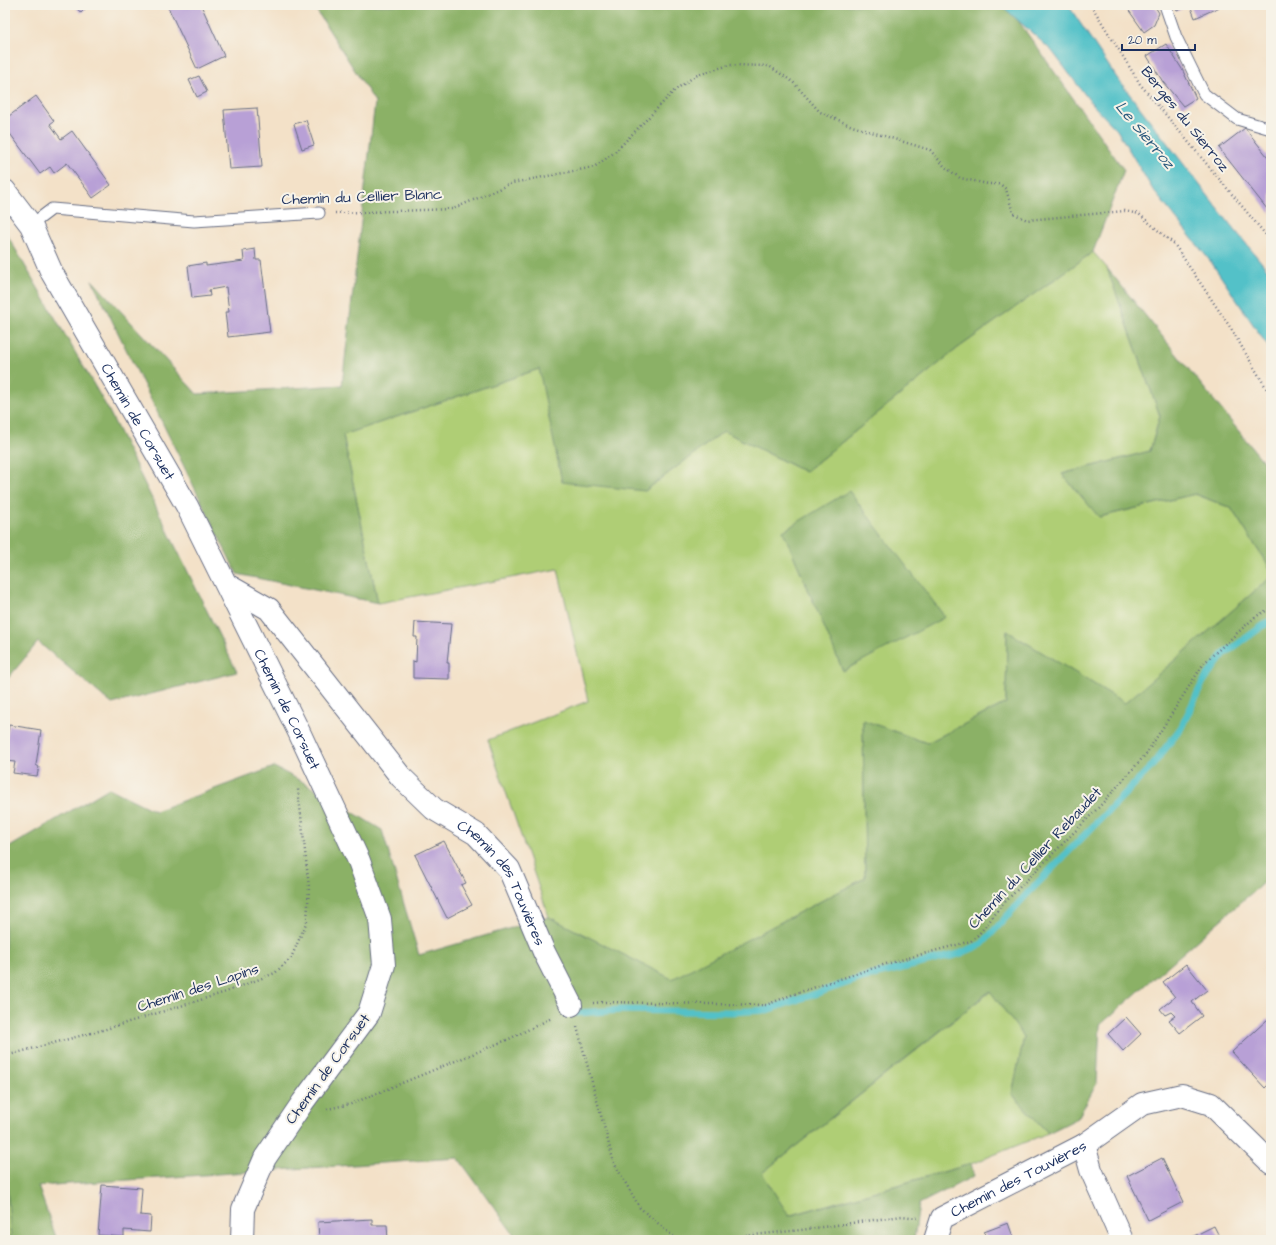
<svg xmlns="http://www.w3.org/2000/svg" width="1276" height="1245" font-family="'Architects Daughter',sans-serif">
  <rect width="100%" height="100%" fill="#f7f3e8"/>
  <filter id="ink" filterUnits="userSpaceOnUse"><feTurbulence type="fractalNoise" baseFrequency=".025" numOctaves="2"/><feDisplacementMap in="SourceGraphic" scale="8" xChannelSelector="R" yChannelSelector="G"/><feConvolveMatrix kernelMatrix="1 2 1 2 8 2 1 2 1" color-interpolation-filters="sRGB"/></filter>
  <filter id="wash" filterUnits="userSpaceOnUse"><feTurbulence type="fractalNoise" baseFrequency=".012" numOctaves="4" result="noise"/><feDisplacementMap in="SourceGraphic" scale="16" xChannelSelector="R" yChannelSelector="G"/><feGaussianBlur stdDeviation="0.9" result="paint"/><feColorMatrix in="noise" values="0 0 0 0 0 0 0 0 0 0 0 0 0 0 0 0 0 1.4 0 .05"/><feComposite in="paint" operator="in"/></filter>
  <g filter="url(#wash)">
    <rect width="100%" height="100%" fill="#f3e1c8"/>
    <path fill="#afce75" stroke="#657e6a" d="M1093 252 1107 268 1160 416 1150 451 1062 474 1100 517 1195 494 1231 508 1271 570V577L1125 704 1007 631 1006 703 927 743 863 721 865 878 672 980 549 917 488 740 588 701 558 569 378 603 343 435 539 369 645 491 724 431 805 472 958 348Z
      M991 991 1024 1037 1012 1094 1048 1133 971 1164 788 1216 762 1173Z
      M5 1159 11 1240H5Z"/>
    <path fill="#8bb166" stroke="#537062" d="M313 5H1007L1124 170 1093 252 958 348 805 472 724 431 645 491 562 482 539 369 343 435 378 603 237 574 92 280 197 394 342 385 375 102Z
      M5 231 108 409 237 672 112 704 38 642 5 682Z
      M1107 268 1271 471V570L1231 508 1195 494 1099 517 1062 474 1150 451 1160 416Z
      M849 491 945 617 843 671 783 531Z
      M1271 577V876L1100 1025 1097 1083 1078 1118 1048 1133 1012 1094 1024 1037 990 991 762 1173 789 1216 971 1164 974 1176 919 1204 914 1240H518L458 1158 38 1186 57 1240H11L5 1159V854L8 848 109 788 155 811 274 767 303 782 382 830 419 955 549 917 672 979 865 878 863 720 927 743 1006 703 1007 631 1125 703Z"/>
    <path fill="#53c1c8" stroke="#377893" d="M1001 5H1068L1117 78 1230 224 1271 274V351L1211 262 1153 190 1117 130 1092 104 1052 51Z"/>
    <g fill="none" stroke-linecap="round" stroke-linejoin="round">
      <path stroke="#53c1c8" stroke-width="7" d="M578 1013 621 1010 732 1012 767 1010 862 978 959 954 982 944 1026 895 1151 767 1181 728 1203 682 1224 654 1271 620"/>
    </g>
    <g id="blocks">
      <path fill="#b8a0d6" d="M74 5H89L81 13Z
        M167 5H201L224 56 197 69Z
        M1125 5H1154L1159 13 1154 25 1144 32Z
        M1174 5H1224L1195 18 1190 5 1177 11Z
        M1166 44 1182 69 1196 98 1183 106 1163 82 1147 56Z
        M199 76 207 92 197 97 189 80Z
        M36 96 54 121 50 124 61 139 72 131 111 185 93 198 67 163 54 173 50 167 40 174 5 127V119Z
        M257 108 262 167 229 169 224 110Z
        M306 120 314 145 302 149 294 124Z
        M1245 128 1271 161V214L1219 148Z
        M255 249 256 260H261L270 332 228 337 225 312H229L226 287 209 290 210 296 192 298 188 266 206 263V266L244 261 243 251Z
        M415 622 451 624 447 663H449V679L413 678V661L416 662 417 637H414Z
        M9 725 41 730 36 765 39 767 37 776 13 773 15 762 5 761V746Z
        M444 841 466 883 461 885 472 905 447 918 415 855Z
        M1186 964 1207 990 1192 1002 1202 1016 1180 1033 1169 1020 1175 1016 1171 1012 1165 1015 1160 1009 1175 997 1163 982Z
        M1126 1017 1141 1034 1123 1051 1108 1034Z
        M1268 1019 1271 1022V1082L1265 1088 1232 1052Z
        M1162 1158 1183 1202 1148 1220 1127 1176Z
        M102 1185 142 1188 140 1215 151 1216 150 1232 124 1230V1237L98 1235Z
        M372 1219V1225H387L388 1240H319L318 1222Z
        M1008 1223 1013 1237 1008 1240H987L984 1232Z
        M1214 1226 1221 1240H1186Z"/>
    </g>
  </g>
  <g filter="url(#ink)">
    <use href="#blocks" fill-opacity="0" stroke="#676d83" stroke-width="1"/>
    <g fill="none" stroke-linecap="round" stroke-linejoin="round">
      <g stroke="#676d83" stroke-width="13">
        <path id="service" d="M1165 5 1176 37 1204 94 1237 119 1271 129
          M31 225 52 209 194 221 319 213"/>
      </g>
      <g stroke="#676d83" stroke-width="24">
        <g id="minor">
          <path id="s1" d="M227 585 269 609 401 777 434 809 476 834 509 869 544 952 571 1005"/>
          <path d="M1084 1145 1091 1170 1122 1240"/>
          <path id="s2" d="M935 1240 942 1218 1084 1145 1142 1104 1182 1095 1211 1104 1271 1163"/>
        </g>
      </g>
      <g stroke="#676d83" stroke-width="24">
        <g id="tertiary">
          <path id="s3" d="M5 191 31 225 52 273 187 506 299 732 359 861 380 919 384 965 369 1013 303 1102 265 1158 243 1209 242 1240"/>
        </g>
      </g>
      <path stroke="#676d83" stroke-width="2.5" stroke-dasharray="1 3" stroke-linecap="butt" d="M1091 5 1140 84 1271 241
        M335 213 453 209 512 183 594 167 615 152 675 90 695 76 729 65 769 66 793 82 820 112 852 126 930 150 945 167 960 178 988 184H1000L1006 189 1013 213 1027 220 1125 211 1139 214 1174 244 1230 327 1271 396
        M593 1003 605 1002 766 1005 794 994 886 964 971 941 979 934 1004 903 1100 806 1146 754 1204 663 1255 617 1271 608
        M577 1027 614 1163 640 1208 675 1238 682 1240
        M5 1056 106 1029 226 992 275 973 291 958 307 921 309 887 298 789
        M327 1109 351 1104 509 1039 552 1018
        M706 1240 801 1230 902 1216 918 1218"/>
      <use href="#service" stroke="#fff" stroke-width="11"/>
      <use href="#minor" stroke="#fff" stroke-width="22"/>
      <use href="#tertiary" stroke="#fff" stroke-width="22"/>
    </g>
  </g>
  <g text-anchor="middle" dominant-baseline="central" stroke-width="4" stroke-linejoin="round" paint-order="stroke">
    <g font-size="15" fill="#1b2f5e" stroke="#f7f3e8">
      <text transform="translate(1185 119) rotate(51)">Berges du Sierroz</text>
      <text transform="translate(362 197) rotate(-2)">Chemin du Cellier Blanc</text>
      <text stroke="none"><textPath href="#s3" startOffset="267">Chemin de Corsuet</textPath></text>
      <text stroke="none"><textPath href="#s3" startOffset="591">Chemin de Corsuet</textPath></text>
      <text transform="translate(1035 858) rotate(-47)">Chemin du Cellier Rebaudet</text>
      <text stroke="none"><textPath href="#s1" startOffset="412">Chemin des Touvières</textPath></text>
      <text transform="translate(198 988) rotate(-18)">Chemin des Lapins</text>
      <text transform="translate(328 1069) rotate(-54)">Chemin de Corsuet</text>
      <text stroke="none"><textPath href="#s2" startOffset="109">Chemin des Touvières</textPath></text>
    </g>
    <g font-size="16" font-style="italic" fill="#2c5b7e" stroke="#f7f3e8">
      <text transform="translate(1145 135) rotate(50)">Le Sierroz</text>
    </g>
  </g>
  <rect width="1276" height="1245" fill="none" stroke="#f7f3e8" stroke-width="20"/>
  <path d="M1122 44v6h73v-6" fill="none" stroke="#1b2f5e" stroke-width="2"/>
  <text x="1128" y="44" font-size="12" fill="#1b2f5e" stroke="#f7f3e8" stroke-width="3" paint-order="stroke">20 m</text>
</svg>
